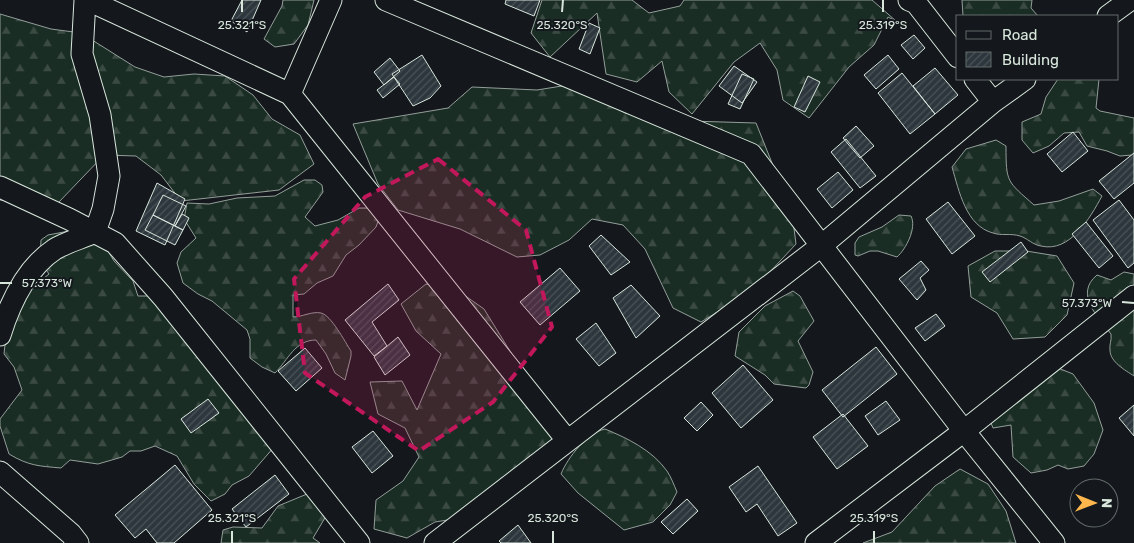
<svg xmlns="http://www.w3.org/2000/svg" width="1134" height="543" font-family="Rubik,sans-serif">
  <defs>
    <pattern id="forest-firs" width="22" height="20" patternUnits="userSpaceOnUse" patternTransform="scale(1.25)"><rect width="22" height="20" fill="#1a2d24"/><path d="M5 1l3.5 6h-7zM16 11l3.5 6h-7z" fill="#3b4b43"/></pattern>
    <pattern id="building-hatch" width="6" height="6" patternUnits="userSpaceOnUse" patternTransform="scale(1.25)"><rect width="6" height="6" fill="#2c363c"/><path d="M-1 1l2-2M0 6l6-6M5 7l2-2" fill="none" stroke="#4a5358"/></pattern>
  </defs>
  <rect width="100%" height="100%" fill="#14181c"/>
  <path fill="url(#forest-firs)" stroke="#939e99" d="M283 0H314L308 25 294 44 275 47 264 39 282 6Z
    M542 0H632L649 13 680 6 684 0H872L896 21 888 17 874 45 849 67 809 118 783 100 777 70 760 43 734 62 692 114 669 92 662 61 637 82 606 74 597 13 550 57 531 33Z
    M962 0H1032L1031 8 1038 16H963Z
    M0 14 51 29 81 33 135 67 164 77 194 74 225 76 253 95 272 119 300 135 314 164 279 190 181 201 161 175 136 156 104 155 58 203 25 202 0 200Z
    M1058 79H1099L1096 108 1100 111 1134 118V153L1132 155 1120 156 1107 151 1087 146 1079 132 1064 133 1049 146 1033 153 1022 140V122L1041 114 1046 97Z
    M568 85 598 95 625 113 656 120 756 123 792 213 796 244 753 290 701 322 673 308 645 249 623 225 592 219 569 240 540 255 517 257 460 229 398 210 378 184 353 124 448 108 472 87 537 90Z
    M996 140 1006 146C1006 183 1007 181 1034 205L1059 201 1093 189 1102 196C1090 218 1070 253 1041 246 1033 245 1027 238 1020 236 1011 233 1001 236 993 233 966 226 959 191 952 167L966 149Z
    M304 180H315L322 185 323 192 305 217 315 226 338 220 359 208H383L376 227 359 245 346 255 333 276 317 283 304 294 293 295V317C302 317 312 311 321 313 331 315 345 342 351 351V356L345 380 335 373 326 354 316 340C295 340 288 360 275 373L262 367 250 358V339L247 330 212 301 198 294 183 283 177 263 181 252 196 238 184 219 187 203 209 204 237 198 275 196Z
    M899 215 911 216C917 228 906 249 897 257L878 251H870L858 256 855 255V243L859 237 882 227Z
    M69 231 105 246 114 261 133 281 138 296H147L155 294 274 447 249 476 232 485 225 494 211 501 194 484 177 456 155 446 141 451H130L122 457 98 464 70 460 61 468C39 466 29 466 9 454L0 426V419L22 390 14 367 4 354 8 317 32 288 49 274 40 261 41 240 48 235Z
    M995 251H1026L1057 256 1074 283 1067 315 1045 337 1013 339 997 313 971 297 968 266Z
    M1124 272 1134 274V376C1125 370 1110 362 1110 350 1109 345 1112 340 1111 334 1098 317 1074 294 1097 275L1111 280Z
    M426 284 457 290 484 309 518 364 561 426 553 459 466 517 435 522 407 538 374 529 376 500 403 481 419 457 405 428 378 414 370 382 402 381 417 410 441 354 416 331 401 304Z
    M793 291 800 296 814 321 798 341 813 372 809 385 806 388 774 384 765 375 735 356 739 332 765 306Z
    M1053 366 1073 374 1094 403 1103 430 1094 454 1084 466 1068 469 1058 465 1047 470 1031 473 1013 457 1011 425 993 428 991 423 1020 390 1039 385Z
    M605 429C627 438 652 450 667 471 671 477 674 485 677 492L670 505 653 522 624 530 578 493 561 474C568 457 587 433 605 429Z
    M960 469 988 484 1006 511 1016 543H863L892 532 935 486Z
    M307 494 329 511 313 538 320 543H221L223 530 233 527 262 528 278 506Z"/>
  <path fill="url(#building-hatch)" stroke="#d8e6dc" d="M242 0H261L247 32 231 21Z
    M506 0H540L534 16 505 4Z
    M589 23 600 28 590 54 579 49Z
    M914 35 925 48 913 59 901 45Z
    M422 55 441 86 430 98 413 106 392 74Z
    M888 55 899 69 876 89 864 75Z
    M390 58 400 71 384 85 374 72Z
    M734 66 757 82 742 103 719 86Z
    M935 68 958 95 935 114 913 86Z
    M902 73 935 114 910 134 878 93Z
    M742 74 754 79 740 109 728 104Z
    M808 76 820 82 805 112 794 107Z
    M394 77 400 84 383 98 377 90Z
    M856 126 874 146 860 158 843 138Z
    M1073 132 1088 151 1062 172 1047 154Z
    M846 139 876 176 860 188 831 152Z
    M1134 153V183L1114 199 1099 181Z
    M838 172 853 190 832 208 817 189Z
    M157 183 185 199 165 245 136 231Z
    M163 195 186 206 175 226 153 215Z
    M1119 200 1134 220V263L1128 268 1093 220Z
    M948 202 975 236 952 254 926 219Z
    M182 214 189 218 183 230 175 226Z
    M153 215 183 230 175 245 145 230Z
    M1086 222 1113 256 1099 268 1072 234Z
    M601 235 630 262 611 275 589 246Z
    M1021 242 1028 252 990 282 982 272Z
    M921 261 929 270 920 278 926 290 917 300 899 279Z
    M560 268 580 291 540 325 520 302Z
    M388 284 399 300 372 322 387 346 374 356 345 320Z
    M631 285 660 316 636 338 613 298Z
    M936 314 945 326 925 341 915 328Z
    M596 323 616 353 599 366 576 339Z
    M398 337 410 355 385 375 374 357Z
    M876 347 897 374 843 417 822 390Z
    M305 348 322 368 296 391 278 371Z
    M743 365 773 400 741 428 712 393Z
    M208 399 219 413 191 433 181 419Z
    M886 401 900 420 878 435 865 416Z
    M701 402 713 415 697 431 684 418Z
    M1134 405V436L1119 418Z
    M843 414 868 446 837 469 813 437Z
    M373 431 393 456 372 473 352 447Z
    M175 465 212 510 174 543H157L146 529 135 538 115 515Z
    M758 466 797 523 778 536 757 504 746 512 729 487Z
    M275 475 289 494 246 527 232 509Z
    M687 499 698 511 673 534 661 522Z
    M518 525 531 543H501L499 541Z"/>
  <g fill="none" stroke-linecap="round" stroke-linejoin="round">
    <g stroke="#d8e6dc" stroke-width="23">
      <path id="minor" d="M88 0 290 94 567 440
        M386 0 751 154 964 431 1054 543
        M909 0 916 3 958 57
        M1108 16 1130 0
        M975 79 993 102
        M290 94 331 0
        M0 187 69 219 115 243 163 297 359 543
        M0 335C10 303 26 268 55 249 67 242 82 238 95 232L103 209 109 176 100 115 82 54 85 0
        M0 472 71 534 78 543
        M435 543 821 246 993 102 1025 79
        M816 543 964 431 1134 296"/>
    </g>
    <use href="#minor" stroke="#14181c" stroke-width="21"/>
  </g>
  <path fill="#c2185b" fill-opacity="0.2" stroke="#c2185b" stroke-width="4" stroke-dasharray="10 6" stroke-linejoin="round" d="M438 159 526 230 552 327 493 402 419 451 305 373 294 279 365 197Z"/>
  <path fill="none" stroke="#d8e6dc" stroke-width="2" d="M242 12V0M562 12 563 0M883 12V0M0 283H12M1122 302 1134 303M232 543V531M553 543V531M874 543V531"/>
  <g font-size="12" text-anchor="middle" fill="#d8e6dc" stroke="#14181c" stroke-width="4" stroke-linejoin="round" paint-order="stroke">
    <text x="242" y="29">25.321°S</text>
    <text x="562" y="29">25.320°S</text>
    <text x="883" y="29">25.319°S</text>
    <text x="47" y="287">57.373°W</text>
    <text x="1087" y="307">57.373°W</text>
    <text x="232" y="522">25.321°S</text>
    <text x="553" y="522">25.320°S</text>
    <text x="874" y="522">25.319°S</text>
  </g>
  <rect x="956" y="15" width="162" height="65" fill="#14181c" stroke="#626a69"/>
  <rect x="966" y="31" width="25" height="8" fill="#14181c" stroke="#626a69"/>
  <text x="1002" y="40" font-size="15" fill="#d8e6dc">Road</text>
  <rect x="966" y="52" width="25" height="15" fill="url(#building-hatch)" stroke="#626a69"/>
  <text x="1002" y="65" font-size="15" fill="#d8e6dc">Building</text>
  <g transform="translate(1094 503) rotate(91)"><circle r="24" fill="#14181c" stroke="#626a69"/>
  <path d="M0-4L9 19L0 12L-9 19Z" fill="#ffb74d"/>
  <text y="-8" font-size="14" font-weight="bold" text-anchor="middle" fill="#d8e6dc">N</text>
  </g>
</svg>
